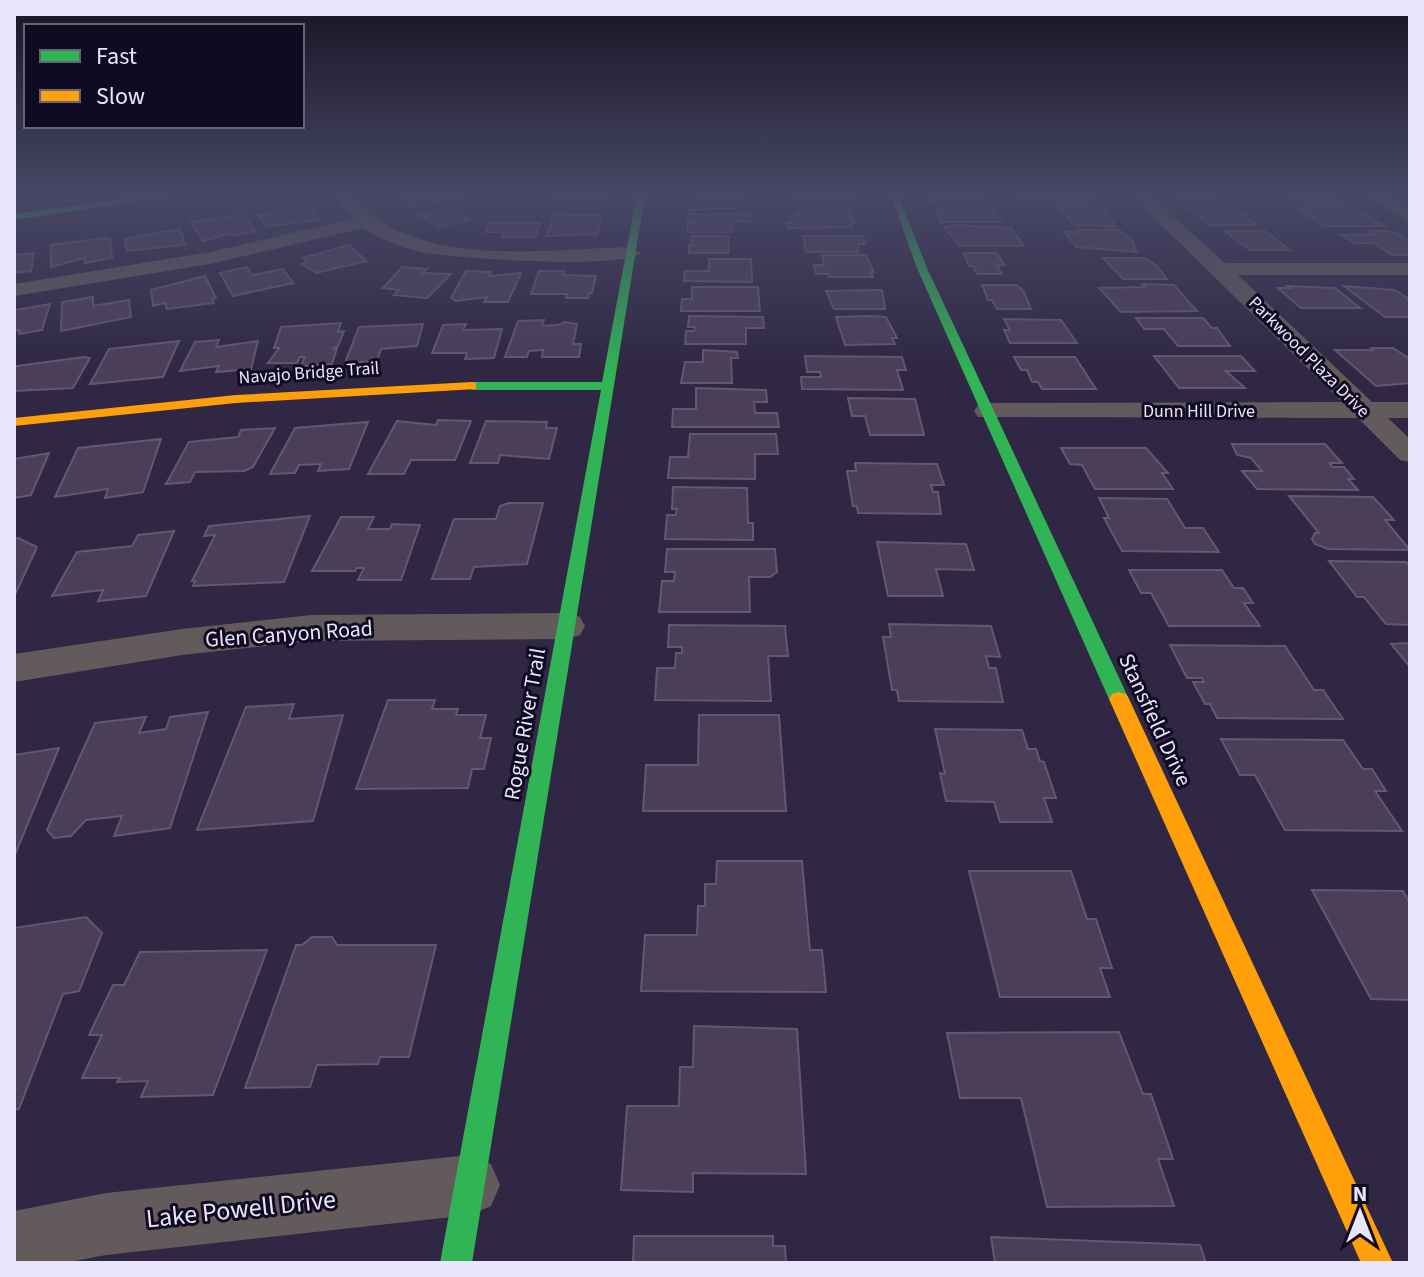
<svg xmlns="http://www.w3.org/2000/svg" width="1424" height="1277" font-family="'Source Sans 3',sans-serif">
  <rect width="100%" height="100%" fill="#2f2743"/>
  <path fill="#4b3e59" stroke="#625870" stroke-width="2" d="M401 194H465L467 195 412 208 404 202 416 198H406Z
    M557 194H609L598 204H552Z
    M696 194H742V199H732V203H737V208L689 210 690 202H699L696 201Z
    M797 194H849L851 199H846L848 205H809L808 199H798Z
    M927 194H980L984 200 930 201Z
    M1018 194H1087L1093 201H1087L1090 204H1038L1035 199H1022Z
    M1170 194H1210L1220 202H1182Z
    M1284 194H1330L1346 205H1299Z
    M308 205 321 219 267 227 258 216Z
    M1058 206 1097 207 1104 210 1116 227 1073 224Z
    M454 207 470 220 438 227 419 214Z
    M1187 207H1235L1257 225H1208L1200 217H1203Z
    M939 208 992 209 1001 222H940L937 215Z
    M1299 208H1353L1366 213 1371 216H1363L1386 226H1324Z
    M805 210H850L853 217H846V220H853L855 223 851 224 852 227 788 228 786 223H792L790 216H799L798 212Z
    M555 214 574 215H602L597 234 546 236Z
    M687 214H750V222L732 221V232H687L688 223H694V221H687Z
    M243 215 256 231 233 236 231 233 203 241 191 222Z
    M489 223H540L535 237H502L504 232H485Z
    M955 225 1011 228 1024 246H959L944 227Z
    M180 229 185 245 127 251 125 239Z
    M1078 230H1119L1132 240 1137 252 1077 247 1064 232H1081Z
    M1225 231H1265L1290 250H1250Z
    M1368 231H1390L1400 235 1410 241V255H1392L1374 243H1354L1342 235H1374Z
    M693 236H728L729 253H689V245H693L690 239Z
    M803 236H862L865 244H859L858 252H806Z
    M104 238 110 239 112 258 85 263V258L51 267V245Z
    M348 245 367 261 316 273 302 264 307 262 303 258Z
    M34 253 31 271 14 273V255Z
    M964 253H997L1004 265H997L1002 274H977L973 266H969Z
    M822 255H866L874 272H871L873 277H829L828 274H816L814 265H824Z
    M1103 258H1145L1157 266 1167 279H1123Z
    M709 259H751L752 282 684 281 685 271H709Z
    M247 267 252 275 283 269 293 283 233 296 220 273Z
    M402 267 427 269 422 273 451 274 427 298 394 295 399 290 383 288Z
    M466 271 491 272 489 276 521 273 508 302H484L487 297 456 301 451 298Z
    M539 271H564L563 275 596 276 592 293H589L588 298H566L567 294H531Z
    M205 276 216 298 212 299 214 303 167 309 165 303 153 306 151 290Z
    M1142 284 1174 285 1197 311 1121 312 1099 288 1145 287Z
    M982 285H1017L1024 292 1031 309H997L992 300H988Z
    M1287 286 1335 288 1360 308H1301L1278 288H1290Z
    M1344 286 1395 290 1410 300V317H1385Z
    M692 287H758L760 311H681L682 299H692Z
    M882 290 885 309H834L826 291Z
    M93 297V306L129 300 131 317 61 331 62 302Z
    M50 304 42 330 19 334 20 330 14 331V310Z
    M689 316 763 317 764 328H746V344H685L686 331H694L695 327H688Z
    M871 316 886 317 897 338H892L895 344 845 345 836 317Z
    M1136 318H1203L1212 328H1217L1230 346H1178L1164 329H1144Z
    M1004 319 1061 320 1077 343H1010L1004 330H1010Z
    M544 320 542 326 558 325 565 322 577 324 573 344H581L579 357H542L543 350 529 351 527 357H505L518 321Z
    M341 323 338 332 344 331 338 346 332 349 337 348 332 364 301 366 305 357H300L297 363H268L279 348H274L281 327Z
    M423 324 417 346 381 349 377 361 345 363 359 327Z
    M466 324 463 330 502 329 494 358 465 359 467 353H432L443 325Z
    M219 340 216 347 258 341 251 369 216 372 219 366 180 371 195 342Z
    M179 341 163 377 90 384 109 349Z
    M1371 348H1393L1410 359V383L1376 386 1335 350H1373Z
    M703 350 737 352 738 358H731L732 383H681L685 362H703Z
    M805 356 902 357 906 370H897L903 390 802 389 801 377H821L820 372H807Z
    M1154 356H1241L1255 371H1226L1245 388H1179Z
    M84 357 90 358 73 388 14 391V371L17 366Z
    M1014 357H1075L1096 389H1042L1038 382H1032L1027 370H1021Z
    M696 388 766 390 767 402H754L755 413H777L779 427H672L673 409H696Z
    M848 398 915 399 924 435H870L865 416H852Z
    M438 420 471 421 455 460H411L404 474H368L397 421 436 425Z
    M486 421 547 422 546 428H557L549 459 500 455 498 463H470Z
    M368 422 349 469 318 471 321 464 299 465 295 473 270 474 295 428Z
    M275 428 253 467 244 471 195 472 190 482 166 484 189 442 238 437 241 430Z
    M690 434H776L778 454H755V479L668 478 670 457H688Z
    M161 439 143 492 105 498 108 489 55 497 78 448Z
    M1232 444H1325L1342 463H1329L1333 467H1344L1354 479H1348L1358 490 1257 489 1242 471H1262L1251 458 1237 455Z
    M1061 448H1146L1168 473H1162L1173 489H1095L1082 465 1070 464Z
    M49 453 31 495 14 498V459Z
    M855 463 937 464 944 485H931L933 492H938L941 514 858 513 857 506H853L847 471H856Z
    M673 487 747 488 748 523H753V540L665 539 667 515H676L677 509H672Z
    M1289 496 1373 497 1394 520H1385L1410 550 1328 549 1315 544 1312 539 1315 533H1319Z
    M1099 498 1167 499 1185 528H1203L1219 552 1122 551 1104 518H1109Z
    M508 503H543L527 564 474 567 470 579H432L454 519H496L500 506Z
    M310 516 284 582 193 586 195 581H192L215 535 204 536 209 526Z
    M341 517H374L368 529H390L392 524 420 525 401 580H358L364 568H357L355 571H312Z
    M174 531 146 596 98 601 103 590 52 596 77 552 132 546 138 535Z
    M18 538 37 547 14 597V539Z
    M877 542 966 544 974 570 936 569 943 596H888Z
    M667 549H775L777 572 770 577H749L750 612H659L662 581H674L675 572H665Z
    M1329 561 1406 562 1410 566V625L1386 624 1364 597H1357Z
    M1129 570H1222L1234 588H1243L1253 603H1244L1260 626H1169L1151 593H1141Z
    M889 624 991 626 1000 657 986 656 989 668H996L1003 702 899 701 897 690H892L883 637H891Z
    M669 625 785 626 788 656H768L771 701 655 700 657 668H675L676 653H682V647H668Z
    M1410 643V667L1391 644Z
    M1170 645 1285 646 1314 690H1323L1343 719 1217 718 1210 704H1205L1193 682H1204L1202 678H1187Z
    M388 700H435L432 709H458L456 715H486L480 738H491L484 769H472L468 788 356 789Z
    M294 704 289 719 343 715 313 821 197 830 246 707Z
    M208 712 170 828 114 836 122 816 86 820 71 836 54 838 47 830 95 723 146 717 139 733 166 729 170 717Z
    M699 715H779L786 811H643L646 765H698Z
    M935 729 1022 730 1028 749H1036L1040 761 1044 762 1056 798H1044L1052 822H1000L994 802 946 801 940 773 945 774Z
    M1221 739 1343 740 1363 769H1372L1386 791H1375L1402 831 1285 830 1255 775H1240Z
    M59 748 14 857V755Z
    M717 861H802L810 950H822L826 992 641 991 645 935H697L698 906H705V884H716Z
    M969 871H1071L1087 919H1096L1112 968H1100L1110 997H1000Z
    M1312 890 1403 891 1410 903V1000L1371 999Z
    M86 917 102 933 79 991 63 994 19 1109 14 1110V928Z
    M312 937H332L337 945H436L409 1057H380L378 1064 317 1065 310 1087 245 1088 296 945H302Z
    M267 950 213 1095 141 1097 148 1081 117 1082 120 1078H82L102 1035H89L113 985H124L140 952Z
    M694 1026 797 1029 806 1174 693 1173V1192L621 1190 627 1106H679L680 1067H693Z
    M1119 1032 1143 1094H1151L1173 1159H1158L1174 1206 1047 1207 1021 1098H960L947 1033Z
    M634 1236H773V1246H785L786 1263H633Z
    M991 1237 1200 1245 1206 1263H995Z"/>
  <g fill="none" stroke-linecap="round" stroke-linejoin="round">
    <path fill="#635a5b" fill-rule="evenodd" d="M332 194H349C416 271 540 249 631 247L641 253C625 270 450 258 420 252 400 247 381 239 363 228L210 264 14 296V284L210 252 353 219Z
      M1130 194H1148L1225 263H1410V275H1238L1372 402H1410V418H1388L1410 439V462L1400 460 1358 418 978 417 974 411 978 405 987 403 1342 402Z
      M1363 194H1383L1410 210V222Z
      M567 613 580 617 585 626 580 635 567 639 311 641 182 655 14 682V654L182 629 311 615Z
      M470 1155 491 1164 500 1185 491 1206 470 1215 106 1255 64 1263H14V1211L106 1193Z"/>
    <path fill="#30b455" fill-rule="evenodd" d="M163 194H186L14 220V214Z
      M637 194H645L472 1263H440L601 390H472L466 386 472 382H602Z
      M890 194H898L927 268 1129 699 1126 704H1112L1109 699 917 268Z"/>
    <path fill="#ff9f0a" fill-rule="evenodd" d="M472 382 476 383V389L236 403 14 426V418L236 395Z
      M1119 692 1126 694 1129 699 1393 1263H1361L1109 699 1112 694Z"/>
  </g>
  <linearGradient id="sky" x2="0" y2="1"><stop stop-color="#1a1525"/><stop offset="0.52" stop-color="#474766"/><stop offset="1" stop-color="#474766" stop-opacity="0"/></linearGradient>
  <rect width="1424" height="373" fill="url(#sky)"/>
  <g text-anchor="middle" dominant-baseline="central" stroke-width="6" stroke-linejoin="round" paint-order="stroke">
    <g font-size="18" fill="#e8e6fa" stroke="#110b22">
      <text transform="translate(1309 357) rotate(45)">Parkwood Plaza Drive</text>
      <text transform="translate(309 373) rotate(-4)">Navajo Bridge Trail</text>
      <text x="1199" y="411">Dunn Hill Drive</text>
    </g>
    <g font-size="22" fill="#e8e6fa" stroke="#110b22">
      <text transform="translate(289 634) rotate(-4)">Glen Canyon Road</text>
      <text transform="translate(1155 720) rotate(65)">Stansfield Drive</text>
      <text transform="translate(525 724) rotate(-80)">Rogue River Trail</text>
    </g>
    <g font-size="26" fill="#e8e6fa" stroke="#110b22">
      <text transform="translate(241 1209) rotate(-6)">Lake Powell Drive</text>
    </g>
  </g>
  <rect width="1424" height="1277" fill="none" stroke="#e8e6fa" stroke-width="32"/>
  <rect x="24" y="24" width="280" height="104" fill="#110b22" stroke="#676378" stroke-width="2"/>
  <rect x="40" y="50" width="40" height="12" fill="#30b455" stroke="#676378" stroke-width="2"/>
  <text x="96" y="64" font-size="24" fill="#e8e6fa">Fast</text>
  <rect x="40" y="90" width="40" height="12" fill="#ff9f0a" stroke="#676378" stroke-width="2"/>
  <text x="96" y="104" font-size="24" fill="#e8e6fa">Slow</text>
  <g transform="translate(1360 1213)" stroke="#110b22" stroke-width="6" paint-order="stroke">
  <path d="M0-6L14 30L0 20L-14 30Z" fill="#e8e6fa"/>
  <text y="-12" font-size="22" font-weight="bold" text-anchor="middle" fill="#e8e6fa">N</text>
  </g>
</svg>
